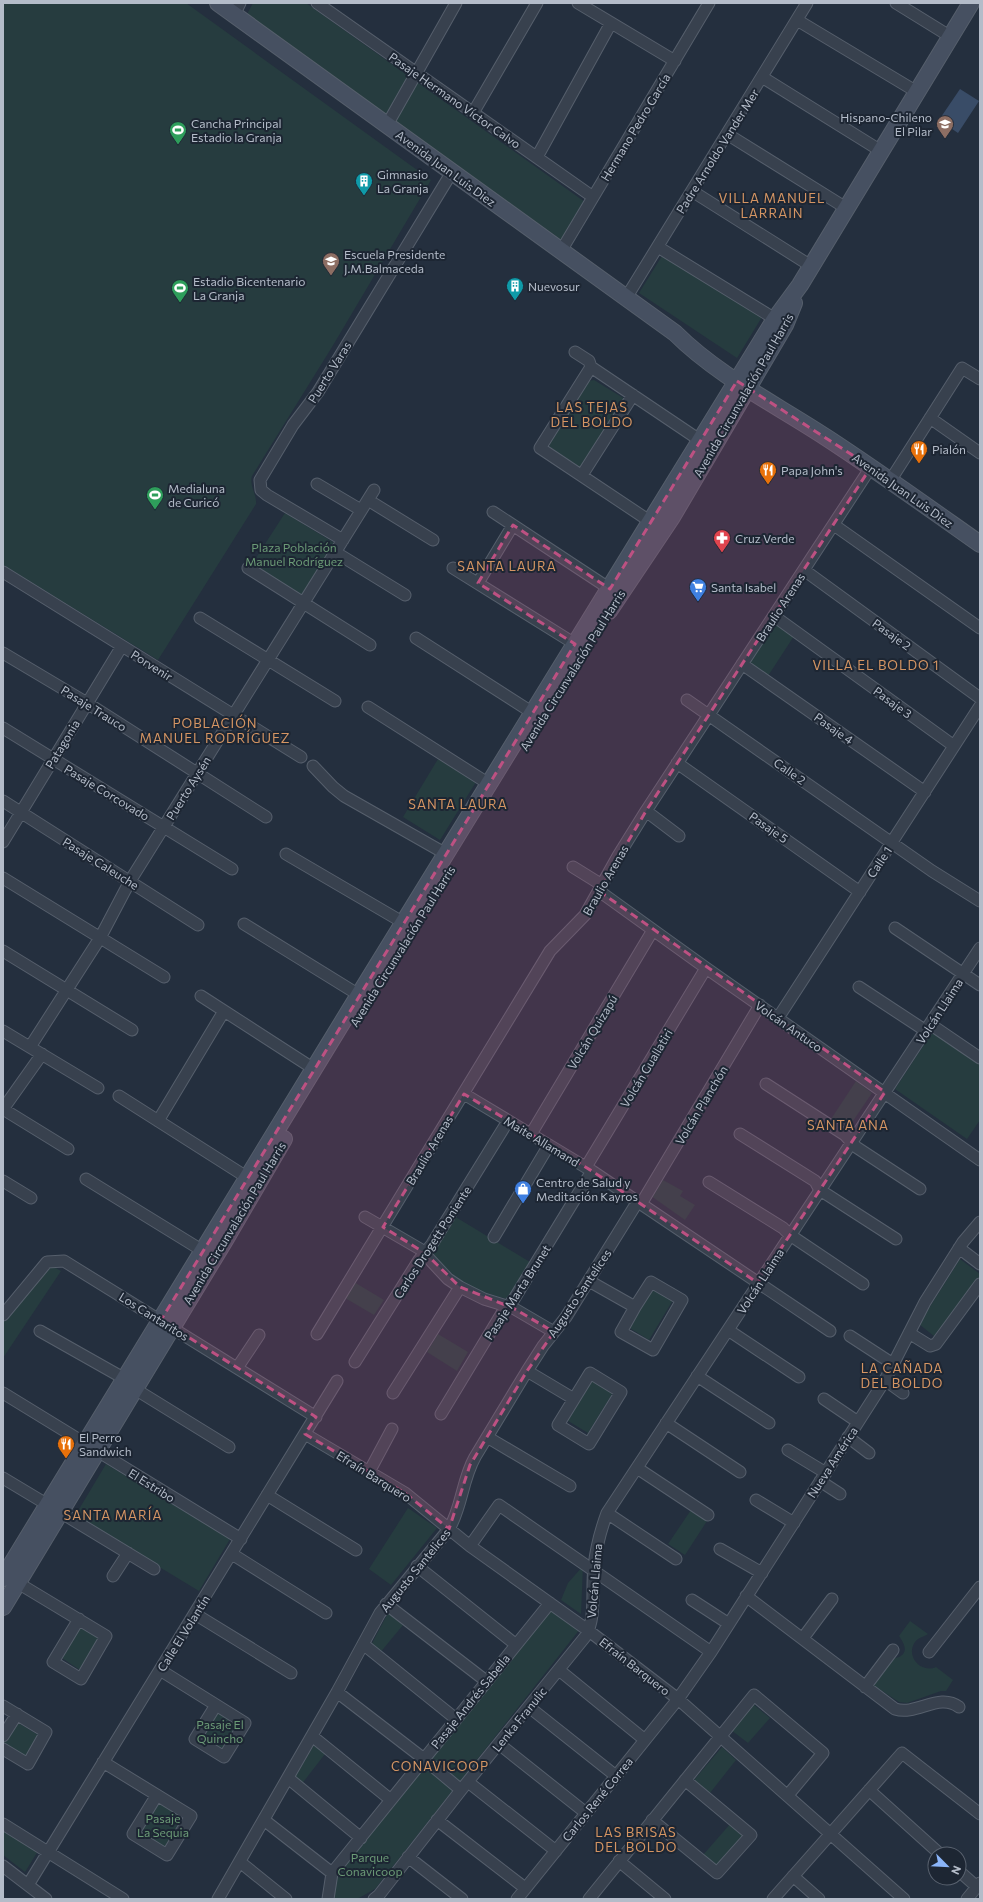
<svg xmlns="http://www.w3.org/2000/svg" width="983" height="1902" font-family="Commissioner,sans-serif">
  <rect width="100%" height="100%" fill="#242f3e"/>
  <path fill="#263c3f" d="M3 3H186L431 180 332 347 252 476C249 486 257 494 256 504L158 660 3 565Z
    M253 3H306L585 202 563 241 246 16Z
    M662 256 762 317 737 358 639 293Z
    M594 380 625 399 586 465 580 467 550 447 549 443 589 381Z
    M285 513 336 544 304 596 252 564Z
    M776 622 794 636 768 676 749 664Z
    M438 759 476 782 440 840 403 817Z
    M933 1031 980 1064V1120L967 1139 895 1089Z
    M856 1081 872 1093 847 1130 831 1119Z
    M663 1180 683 1191 680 1196 695 1205 685 1220 651 1196Z
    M454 1216 530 1262 508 1299C473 1291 454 1280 431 1252Z
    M960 1259 980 1274V1276L934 1336 919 1324Z
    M54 1267 61 1271 3 1358V1322L46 1269Z
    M354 1282 384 1300 374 1315 345 1298Z
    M652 1287 673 1300 649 1340 628 1327Z
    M438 1334 468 1352 457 1371 427 1352Z
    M592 1377 614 1391 588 1433 565 1419Z
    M106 1464 230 1539 199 1591 75 1516Z
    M408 1508 437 1528 391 1585 369 1569Z
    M691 1510 707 1521 685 1555 668 1544Z
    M583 1566 581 1614 561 1600 568 1583Z
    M551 1608 580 1629 375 1889 357 1899H331L337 1874Z
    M388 1613 403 1625 379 1654 370 1647Z
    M910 1621 928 1634C924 1637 919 1637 915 1642 905 1656 921 1674 936 1667L953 1680 946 1691H941L907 1703 899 1702 873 1685C878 1678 887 1663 893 1659 895 1658 897 1658 899 1657 909 1652 904 1643 899 1636Z
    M80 1625 99 1636 80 1670 62 1658Z
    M753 1704 770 1718 748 1743 731 1730Z
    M217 1709 241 1724 223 1752 199 1738Z
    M15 1721 40 1736 26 1760 3 1746V1742Z
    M314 1745 325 1754 301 1785 294 1779Z
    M722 1747 736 1760 710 1793 694 1780Z
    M159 1800 187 1817 167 1850 139 1833Z
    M731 1823 745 1835 717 1868 703 1855Z
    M3 1830 38 1851 25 1872 3 1855Z"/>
  <path fill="#394c67" d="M960 89 979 101 958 133 939 120Z"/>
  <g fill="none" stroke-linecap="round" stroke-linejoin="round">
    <g stroke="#565f6c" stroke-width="13">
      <path id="minor" d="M317 3 593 197
        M578 3 675 61
        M896 3 951 37
        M234 15 240 3
        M797 20 917 92
        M762 77 881 151
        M473 113 537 3
        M387 125 456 3
        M727 134 846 208
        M537 157 611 23
        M692 191 811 266
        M658 247 775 319
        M561 251 709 3
        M626 298 807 3
        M575 352 589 361 591 367 701 441
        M591 367 540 448 651 522
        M930 418 980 453
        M582 475 633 395
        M890 481 962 368 980 379
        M317 484 361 510
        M368 500 433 540
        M493 512 610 589
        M834 525 980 628
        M343 540 267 495 261 490 260 480 293 425 318 392 452 172
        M335 552 405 595
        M248 568 370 645
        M453 568 575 644
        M804 570 980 698
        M3 572 301 757
        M478 583 513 525
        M774 616 954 746
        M200 618 335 701
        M416 638 533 713
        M3 653 87 703 266 817
        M742 664 925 792
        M687 700 932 871 980 901
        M368 707 489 784
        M3 728 232 869
        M677 763 860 892
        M313 766 333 787 344 796 446 854
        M3 801 198 925
        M646 811 679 836
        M3 842 122 646
        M286 854 404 923
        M573 867 602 885
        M3 878 164 977
        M599 891 706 968 980 1160
        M244 924 359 995
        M895 928 980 985
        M3 951 132 1030
        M859 987 926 1031
        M201 996 314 1069
        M778 1018 980 706
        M930 1024 980 1058
        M3 1031 98 1088
        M30 1047 100 938 130 881 374 490
        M766 1084 845 1135 856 1147 920 1189
        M464 1094 592 1171 830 1331
        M119 1096 248 1178
        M3 1109 68 1149
        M3 1109 42 1054
        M158 1121 224 1011
        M531 1134 653 930
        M740 1134 815 1181 820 1190 896 1239
        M586 1167 706 968
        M86 1179 203 1251
        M3 1181 31 1198
        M709 1182 783 1228 790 1235 863 1284
        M641 1204 760 1005
        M365 1217 420 1249 448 1279 460 1287 484 1299 513 1308 554 1332
        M494 1237 549 1145
        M959 1248 980 1264
        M589 1281 635 1307 621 1332 653 1350 682 1300 651 1282 635 1307
        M3 1315 47 1262 64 1261 316 1417
        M728 1330 799 1377
        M40 1331 125 1379
        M909 1333 930 1346 936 1344 980 1284
        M317 1334 550 951 585 915 618 856 646 811 871 467
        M850 1336 893 1364
        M355 1362 419 1260 432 1244 508 1121
        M237 1368 259 1335
        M527 1371 574 1399 558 1425 589 1444 621 1392 590 1373 574 1399
        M697 1376 769 1423
        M885 1380 903 1393
        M135 1389 229 1447
        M3 1393 241 1539
        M393 1393 460 1287
        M824 1399 858 1422
        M441 1414 502 1313 514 1299 592 1171
        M666 1423 740 1472
        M305 1434 405 1493 470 1546 589 1631 678 1699 904 1899
        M487 1437 570 1486
        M848 1437 869 1453
        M788 1450 826 1473
        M637 1468 708 1515
        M369 1472 392 1429
        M3 1478 48 1505
        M820 1481 840 1494
        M267 1495 356 1550
        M756 1500 794 1523
        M60 1512 154 1569
        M607 1513 676 1559
        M470 1546 499 1505 711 1652
        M720 1549 762 1573
        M232 1554 326 1613
        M417 1566 515 1644
        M113 1576 128 1553
        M18 1583 106 1636 81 1679 53 1662 79 1619
        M746 1596 895 1709C917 1716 939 1692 959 1707
        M692 1600 729 1624
        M386 1604 486 1681
        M195 1614 291 1673
        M803 1638 832 1599
        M363 1644 456 1719
        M929 1652 980 1587
        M160 1670 245 1723 224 1757 195 1739 216 1705
        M559 1670 645 1740
        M865 1687 893 1650
        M337 1692 424 1759 461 1790
        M3 1706 46 1732 28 1764 3 1749
        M529 1707 616 1776
        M3 1736 17 1714
        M312 1736 391 1800
        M499 1744 586 1813
        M103 1762 191 1816 167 1855 133 1834 157 1795
        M288 1778 361 1838
        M468 1782 556 1851
        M869 1790 940 1854
        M264 1820 332 1873
        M437 1820 525 1888
        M652 1820 717 1873 751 1835 685 1780
        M3 1824 123 1899
        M408 1857 462 1899
        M619 1861 665 1899
        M240 1862 286 1899
        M3 1866 46 1899
        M959 1871 977 1887
        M793 1876 819 1899
        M28 1885 337 1381
        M218 1899 337 1692 380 1613 449 1529C462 1507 462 1480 475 1457L527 1371 543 1346 566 1317 638 1201
        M328 1899 332 1873 550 1603
        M374 1899 379 1895 461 1790 585 1637C597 1617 591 1590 594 1567 596 1547 600 1532 607 1513L980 948
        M517 1899 678 1699 711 1652 885 1380 925 1302 963 1242 980 1222
        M589 1899 754 1695 823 1753 788 1795
        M773 1899 902 1753 980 1814
        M967 1899 980 1883"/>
    </g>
    <g stroke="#565f6c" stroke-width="18">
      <path id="secondary" d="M218 3 675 333C718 376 777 405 827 438 879 472 929 508 980 544
        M609 611 672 517 785 325 794 303
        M3 1578 359 995 775 319 800 285 971 3
        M3 1607 225 1240 284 1139"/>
    </g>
    <use href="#minor" stroke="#38414e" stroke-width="11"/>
    <use href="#secondary" stroke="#465061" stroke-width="16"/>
  </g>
  <path fill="#bd5182" fill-opacity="0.2" stroke="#bd5182" stroke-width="3" stroke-dasharray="8 5" stroke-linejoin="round" d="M737 381 871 467 646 811 599 891 885 1092 758 1283 592 1171 464 1094 383 1227 425 1253 460 1287 513 1308 554 1332 527 1371 470 1465 449 1529 405 1493 305 1434 316 1417 161 1320 575 644 478 583 513 525 610 589Z"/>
  <defs>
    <g id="school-pin" transform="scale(0.9)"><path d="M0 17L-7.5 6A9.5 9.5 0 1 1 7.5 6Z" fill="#8d6e63" stroke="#1d2633"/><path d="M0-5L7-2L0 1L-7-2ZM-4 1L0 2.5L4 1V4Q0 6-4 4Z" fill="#fff"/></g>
    <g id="stadium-pin" transform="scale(0.9)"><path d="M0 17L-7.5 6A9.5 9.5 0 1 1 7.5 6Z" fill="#2e9e5b" stroke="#1d2633"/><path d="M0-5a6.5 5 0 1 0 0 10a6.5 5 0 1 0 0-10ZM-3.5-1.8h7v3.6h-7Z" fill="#fff"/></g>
    <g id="building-pin" transform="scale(0.9)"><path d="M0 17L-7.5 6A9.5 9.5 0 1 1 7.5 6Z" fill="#0f9aa8" stroke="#1d2633"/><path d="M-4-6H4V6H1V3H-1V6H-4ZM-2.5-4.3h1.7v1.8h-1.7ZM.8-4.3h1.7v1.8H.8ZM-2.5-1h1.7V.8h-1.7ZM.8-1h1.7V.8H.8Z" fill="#fff"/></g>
    <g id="restaurant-pin" transform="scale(0.9)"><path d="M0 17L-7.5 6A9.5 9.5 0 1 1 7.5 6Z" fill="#e8710a" stroke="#1d2633"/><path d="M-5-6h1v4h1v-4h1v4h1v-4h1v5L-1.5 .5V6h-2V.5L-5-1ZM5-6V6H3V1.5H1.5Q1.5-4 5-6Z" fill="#fff"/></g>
    <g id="pharmacy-pin" transform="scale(0.9)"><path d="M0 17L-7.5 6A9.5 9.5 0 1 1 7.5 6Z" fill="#e0444e" stroke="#1d2633"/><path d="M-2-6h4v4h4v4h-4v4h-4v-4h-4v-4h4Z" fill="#fff"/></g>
    <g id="supermarket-pin" transform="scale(0.9)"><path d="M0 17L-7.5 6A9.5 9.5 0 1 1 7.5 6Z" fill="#3f7fe0" stroke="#1d2633"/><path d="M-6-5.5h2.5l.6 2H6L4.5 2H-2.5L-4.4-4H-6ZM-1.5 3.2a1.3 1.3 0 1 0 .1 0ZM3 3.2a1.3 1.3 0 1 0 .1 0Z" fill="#fff"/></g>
    <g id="shop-pin" transform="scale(0.9)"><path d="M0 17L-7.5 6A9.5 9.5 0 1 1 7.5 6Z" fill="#3f7fe0" stroke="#1d2633"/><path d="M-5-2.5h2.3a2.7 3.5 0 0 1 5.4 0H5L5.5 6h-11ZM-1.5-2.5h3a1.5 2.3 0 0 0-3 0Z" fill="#fff"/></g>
  </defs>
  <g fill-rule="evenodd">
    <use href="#school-pin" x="945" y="124"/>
    <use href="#stadium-pin" x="178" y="130"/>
    <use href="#building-pin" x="364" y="181"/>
    <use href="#school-pin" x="331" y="261"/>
    <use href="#building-pin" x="515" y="286"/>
    <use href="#stadium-pin" x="180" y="288"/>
    <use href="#restaurant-pin" x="919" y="449"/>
    <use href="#restaurant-pin" x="768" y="470"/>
    <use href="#stadium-pin" x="155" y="495"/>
    <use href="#pharmacy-pin" x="722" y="538"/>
    <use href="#supermarket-pin" x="698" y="587"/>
    <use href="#shop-pin" x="523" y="1189"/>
    <use href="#restaurant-pin" x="66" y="1444"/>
  </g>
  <g text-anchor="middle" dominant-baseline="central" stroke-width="4" stroke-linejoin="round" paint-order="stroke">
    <g font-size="12" fill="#b4bcc9" stroke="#1d2633">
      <text transform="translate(455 100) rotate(35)">Pasaje Hermano Víctor Calvo</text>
      <text transform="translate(635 127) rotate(-59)">Hermano Pedro García</text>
      <text transform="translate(717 151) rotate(-58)">Padre Arnoldo Vander Mer</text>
      <text transform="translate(446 168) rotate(36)">Avenida Juan Luis Diez</text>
      <text transform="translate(329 372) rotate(-58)">Puerto Varas</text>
      <text transform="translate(743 395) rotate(-60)">Avenida Circunvalación Paul Harris</text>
      <text transform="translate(903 490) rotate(35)">Avenida Juan Luis Diez</text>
      <text transform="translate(780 607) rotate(-57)">Braulio Arenas</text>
      <text transform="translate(892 634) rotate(36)">Pasaje 2</text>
      <text transform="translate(152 665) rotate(32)">Porvenir</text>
      <text transform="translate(572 670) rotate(-58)">Avenida Circunvalación Paul Harris</text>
      <text transform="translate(893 702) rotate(36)">Pasaje 3</text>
      <text transform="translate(94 708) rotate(32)">Pasaje Trauco</text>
      <text transform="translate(834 728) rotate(35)">Pasaje 4</text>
      <text transform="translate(62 744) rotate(-59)">Patagonia</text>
      <text transform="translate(790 771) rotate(35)">Calle 2</text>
      <text transform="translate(188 788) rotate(-58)">Puerto Aysén</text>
      <text transform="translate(107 792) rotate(31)">Pasaje Corcovado</text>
      <text transform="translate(769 827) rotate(35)">Pasaje 5</text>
      <text transform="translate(879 862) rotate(-57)">Calle 1</text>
      <text transform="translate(101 863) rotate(32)">Pasaje Caleuche</text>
      <text transform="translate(605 880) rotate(-60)">Braulio Arenas</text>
      <text transform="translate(402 946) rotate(-58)">Avenida Circunvalación Paul Harris</text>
      <text transform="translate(939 1011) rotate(-57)">Volcán Llaima</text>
      <text transform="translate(789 1026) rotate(35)">Volcán Antuco</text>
      <text transform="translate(592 1032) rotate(-59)">Volcán Quizapú</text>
      <text transform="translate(646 1068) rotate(-59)">Volcán Guallatiri</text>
      <text transform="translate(701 1105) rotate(-59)">Volcán Planchón</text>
      <text transform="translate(542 1141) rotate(31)">Maite Allamand</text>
      <text transform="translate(429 1150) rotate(-59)">Braulio Arenas</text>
      <text transform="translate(234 1223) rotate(-59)">Avenida Circunvalación Paul Harris</text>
      <text transform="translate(432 1242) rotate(-57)">Carlos Drogett Poniente</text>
      <text transform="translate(760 1281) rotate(-57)">Volcán Llaima</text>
      <text transform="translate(517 1292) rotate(-57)">Pasaje Marta Brunet</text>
      <text transform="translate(579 1293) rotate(-56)">Augusto Santelices</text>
      <text transform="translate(154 1316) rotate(32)">Los Cantaritos</text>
      <text transform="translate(832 1462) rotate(-57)">Nueva América</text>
      <text transform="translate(374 1476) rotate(32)">Efraín Barquero</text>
      <text transform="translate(152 1485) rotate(32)">El Estribo</text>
      <text transform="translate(415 1570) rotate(-51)">Augusto Santelices</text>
      <text transform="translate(594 1581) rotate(-85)">Volcán Llaima</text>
      <text transform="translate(183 1633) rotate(-58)">Calle El Volantín</text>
      <text transform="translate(635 1666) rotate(38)">Efraín Barquero</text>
      <text transform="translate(470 1701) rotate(-51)">Pasaje Andrés Sabella</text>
      <text transform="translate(519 1719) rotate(-51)">Lenka Franulic</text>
      <text transform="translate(597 1799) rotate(-51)">Carlos René Correa</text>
    </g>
    <g font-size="12" fill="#b4bcc9" stroke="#1d2633" text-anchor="start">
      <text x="932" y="117" text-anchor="end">Hispano-Chileno<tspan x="932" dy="14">El Pilar</tspan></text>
      <text x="191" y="123">Cancha Principal<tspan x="191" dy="14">Estadio la Granja</tspan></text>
      <text x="377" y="174">Gimnasio<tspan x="377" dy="14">La Granja</tspan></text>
      <text x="344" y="254">Escuela Presidente<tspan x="344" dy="14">J.M.Balmaceda</tspan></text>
      <text x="193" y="281">Estadio Bicentenario<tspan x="193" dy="14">La Granja</tspan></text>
      <text x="528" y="286">Nuevosur</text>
      <text x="932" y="449">Pialón</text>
      <text x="781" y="470">Papa John's</text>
      <text x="168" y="488">Medialuna<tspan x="168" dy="14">de Curicó</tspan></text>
      <text x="735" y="538">Cruz Verde</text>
      <text x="711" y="587">Santa Isabel</text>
      <text x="536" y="1182">Centro de Salud y<tspan x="536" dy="14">Meditación Kayros</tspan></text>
      <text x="79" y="1437">El Perro<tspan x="79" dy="14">Sandwich</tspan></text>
    </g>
    <g font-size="12" fill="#6b9a76" stroke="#1d2633">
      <text x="294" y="547">Plaza Población<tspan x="294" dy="14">Manuel Rodríguez</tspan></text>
      <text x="220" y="1724">Pasaje El<tspan x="220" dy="14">Quincho</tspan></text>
      <text x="163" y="1818">Pasaje<tspan x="163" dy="14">La Sequia</tspan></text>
      <text x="370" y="1857">Parque<tspan x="370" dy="14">Conavicoop</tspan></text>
    </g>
    <g font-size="13" letter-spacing="1" fill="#d59563" stroke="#1d2633">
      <text x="772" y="198">VILLA MANUEL<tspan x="772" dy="15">LARRAIN</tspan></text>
      <text x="592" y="407">LAS TEJAS<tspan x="592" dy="15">DEL BOLDO</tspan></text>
      <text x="507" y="566">SANTA LAURA</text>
      <text x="876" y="665">VILLA EL BOLDO 1</text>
      <text x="215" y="723">POBLACIÓN<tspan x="215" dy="15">MANUEL RODRÍGUEZ</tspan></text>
      <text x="458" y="804">SANTA LAURA</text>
      <text x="848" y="1125">SANTA ANA</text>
      <text x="902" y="1368">LA CAÑADA<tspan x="902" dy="15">DEL BOLDO</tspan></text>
      <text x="113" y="1515">SANTA MARÍA</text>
      <text x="440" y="1766">CONAVICOOP</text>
      <text x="636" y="1832">LAS BRISAS<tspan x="636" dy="15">DEL BOLDO</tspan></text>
    </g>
  </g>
  <rect width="983" height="1902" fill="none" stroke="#b4bcc9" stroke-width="8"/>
  <g transform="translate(947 1866) rotate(114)"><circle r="19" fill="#1d2633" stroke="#59626f"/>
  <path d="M0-3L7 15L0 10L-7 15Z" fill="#8ab4f8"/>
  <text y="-6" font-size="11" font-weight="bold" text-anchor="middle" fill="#b4bcc9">N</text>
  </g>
</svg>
